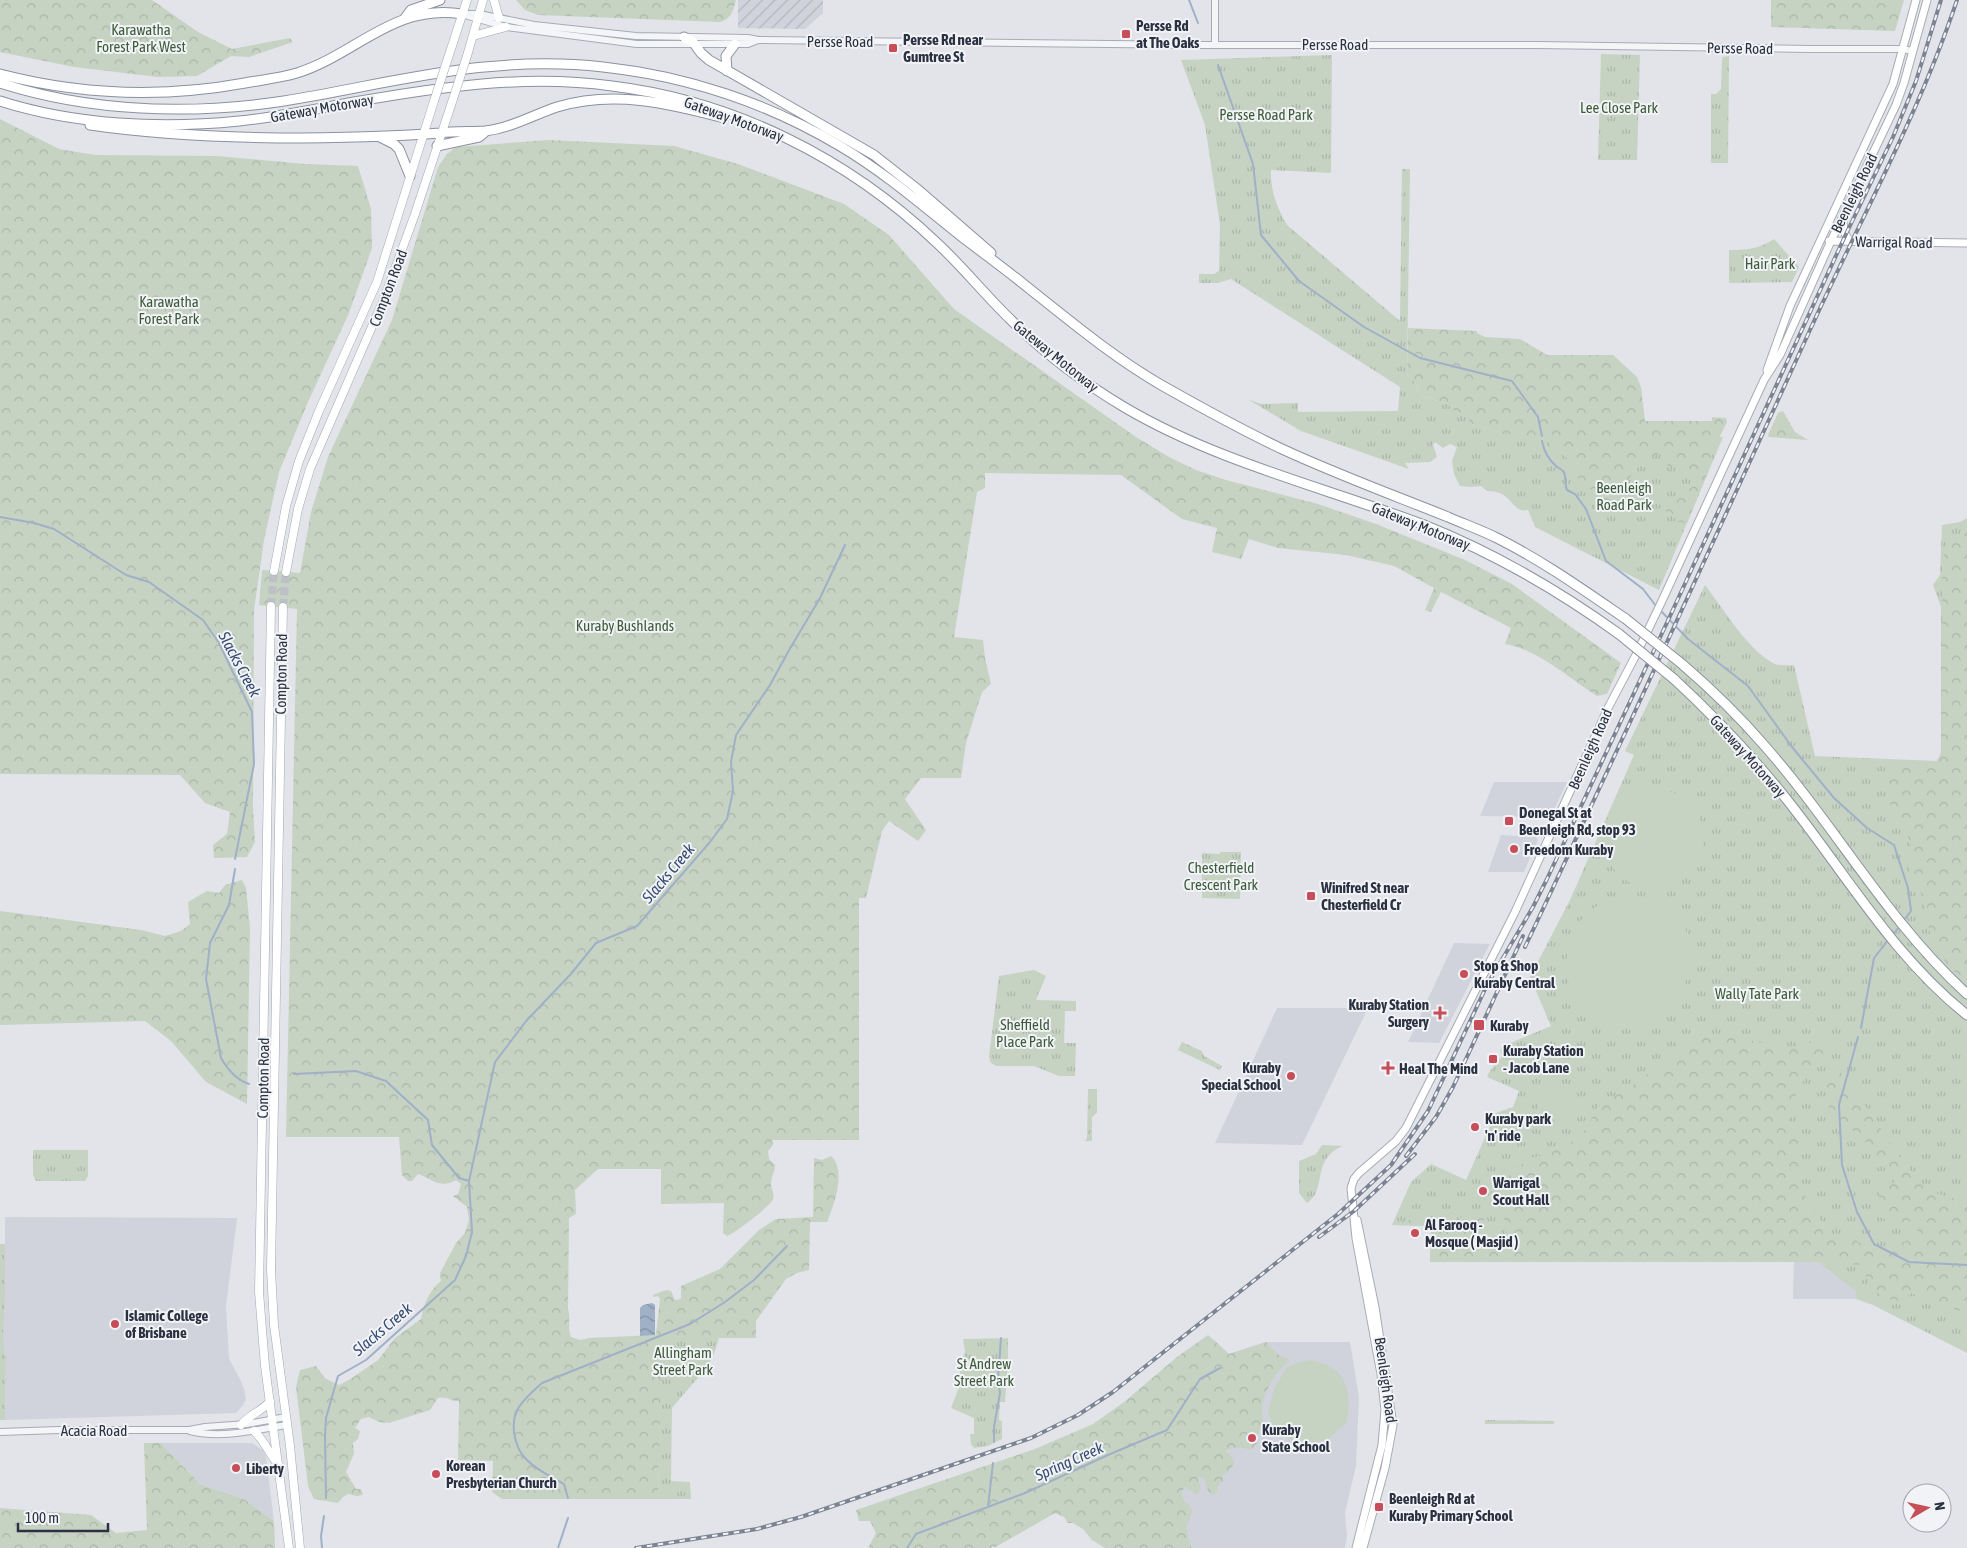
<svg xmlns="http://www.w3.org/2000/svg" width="1967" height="1548" font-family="'Asap Condensed',sans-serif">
  <defs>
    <pattern id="industrial-furrows" width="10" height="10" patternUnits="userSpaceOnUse" patternTransform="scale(1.25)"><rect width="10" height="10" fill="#d0d3db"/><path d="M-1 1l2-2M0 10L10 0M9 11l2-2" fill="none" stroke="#b3b6bd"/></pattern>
    <pattern id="grass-tufts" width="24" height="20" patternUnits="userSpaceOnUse" patternTransform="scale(1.25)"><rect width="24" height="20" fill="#c6d3c3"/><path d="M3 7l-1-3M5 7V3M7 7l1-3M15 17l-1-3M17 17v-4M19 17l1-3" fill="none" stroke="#aab6a9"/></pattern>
    <pattern id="forest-crowns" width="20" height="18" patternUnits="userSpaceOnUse" patternTransform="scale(1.25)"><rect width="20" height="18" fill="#c6d3c3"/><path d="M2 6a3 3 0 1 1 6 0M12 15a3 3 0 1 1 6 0" fill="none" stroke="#aab6a9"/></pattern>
    <pattern id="water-waves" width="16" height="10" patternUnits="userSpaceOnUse" patternTransform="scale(1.25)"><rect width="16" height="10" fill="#9fb0c7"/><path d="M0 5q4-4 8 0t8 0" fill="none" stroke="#8290a3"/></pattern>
  </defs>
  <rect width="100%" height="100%" fill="#e2e4e9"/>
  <path fill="#d0d3db" d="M1494 782H1567L1551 816 1549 817 1480 816Z
    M1501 835 1536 837 1538 840 1524 872H1488Z
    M1454 943 1490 944 1439 1043 1408 1042Z
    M1277 1008H1368L1302 1145 1215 1143Z
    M5 1217 237 1218 226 1306 229 1359 239 1377 244 1389 246 1400 243 1405 236 1413 5 1420 6 1357 3 1350 2 1341 5 1300Z
    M1794 1262H1818L1856 1292V1299H1793Z
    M1214 1340 1229 1354 1266 1342H1350L1359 1397 1356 1466 1345 1513 1347 1536 1345 1548H1189L1129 1409Z
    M161 1443H252L263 1450 266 1457 274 1521 244 1499 200 1484Z"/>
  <path fill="url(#industrial-furrows)" d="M738 0H823V13L805 29 738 28Z"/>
  <path fill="url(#grass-tufts)" d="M1601 54 1640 55 1637 160H1598Z
    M1332 55 1331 173 1271 170C1270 190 1277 208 1287 225L1400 321 1402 169H1410L1407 374 1414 382 1422 396 1448 404 1473 417 1468 421 1475 426H1485L1491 430 1500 432 1661 429 1723 437 1659 590 1535 527 1528 510C1511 514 1513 490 1487 491L1481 486 1472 487 1460 486 1454 474 1452 461 1457 447 1450 444 1443 448 1435 442 1433 445 1437 457 1430 462 1405 463 1409 469 1301 431 1249 400 1262 404 1298 403V412L1398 411 1400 387 1231 279 1218 283H1199V274H1214L1219 271 1220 225 1205 125 1181 60Z
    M1729 56 1728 163H1711V94H1716L1721 89 1722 60 1723 57Z
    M1774 239 1799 267 1792 282 1729 283V250C1747 250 1759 249 1774 239Z
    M1967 518V1353L1873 1305 1856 1299V1292L1818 1262H1430L1431 1226 1392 1225 1411 1182 1431 1164 1466 1180 1496 1113 1513 1107 1519 1091 1487 1077C1491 1067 1498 1064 1502 1055L1500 1051 1503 1046 1551 1026 1530 977 1570 900 1634 755 1625 751 1705 585C1722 607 1750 653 1775 664 1780 666 1788 665 1794 665L1815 756 1937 761 1941 753V607L1933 585 1940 575 1942 525 1960 522Z
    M1220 852H1241L1240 899 1202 898V853L1220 854Z
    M1034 970 1046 976 1036 1000 1076 1001V1011H1065L1064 1043H1076L1075 1076H1059L1034 1066H996L991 1063 989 1057 999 976Z
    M1182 1042 1202 1051 1204 1056 1222 1066 1220 1070 1178 1050Z
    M1088 1089H1097V1113L1092 1117V1141H1084L1087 1139Z
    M1322 1145 1342 1146C1310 1161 1328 1189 1307 1203L1299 1193V1161L1316 1154Z
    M33 1150H88V1176L85 1181H36L33 1175Z
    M0 1244H5C5 1262 5 1280 5 1299 5 1317 0 1340 6 1357L5 1420H0Z
    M661 1338H719L714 1354 707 1367 672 1408 671 1481 690 1482 691 1499H658Z
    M1008 1338V1363L1005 1402H1000L999 1420 1002 1421V1439L988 1446 974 1448 971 1444 970 1434H974V1418L951 1408 961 1382 958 1379 965 1351 963 1339Z
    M1485 1420 1554 1421V1424H1485Z"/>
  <path fill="url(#forest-crowns)" d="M0 0H152L198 32 232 49 290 38 293 42 249 57 231 56 197 76 158 77 74 67 0 52Z
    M516 0H736C733 11 731 20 719 22L538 15 525 10Z
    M1771 0H1904L1895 31 1771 27Z
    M0 119 59 149 95 155 217 156 305 164 358 166 371 209 372 248 349 313 308 402 279 472 264 540 254 610 253 807 255 842 247 857 214 858 213 845 227 834 230 812 205 803 180 775 0 774Z
    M549 140 674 146 738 164 844 204 889 235 954 309 1136 437 1169 457 1196 470 1226 480 1318 504 1376 524 1465 560 1512 584 1621 663 1607 694 1597 696C1570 679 1537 649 1505 644L1511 628 1441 592 1431 612 1425 610 1434 588 1394 566 1346 555 1278 548 1249 539 1241 559 1212 552 1217 528 1182 519 1121 475 985 473V488L977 492 954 637 983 640 985 658 991 684 982 692 966 743 961 778H921L905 799 926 830 918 841 889 821 882 831 866 898H859V1140H772L773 1145 768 1151 769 1159 775 1165C775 1172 771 1177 771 1184 771 1190 775 1193 773 1199 771 1206 735 1233 727 1236L723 1233 724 1203 661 1204V1169H598L575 1190 576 1214 569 1218 568 1309C571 1319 567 1327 571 1337L580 1340 589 1338 656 1335 660 1299 658 1296 653 1297V1295L666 1290 671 1291 675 1300 681 1299V1286L720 1269 759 1230 776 1219 813 1217 814 1158 822 1160 831 1156C847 1171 834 1204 827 1222H810L809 1270 797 1273 786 1279 756 1321V1338H662L658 1499H502L492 1492 493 1461 458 1460 459 1401C452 1402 446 1396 438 1398L430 1410 389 1423 379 1422 369 1417 361 1419 355 1428 360 1431 358 1439 353 1443 354 1454 346 1472 356 1489H361L363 1495 356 1496 348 1494 343 1497 338 1503 314 1499 308 1486 296 1387 300 1370 316 1366 326 1379 339 1385 349 1380 378 1360 395 1338 421 1319C424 1303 429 1291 441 1281L440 1273 456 1243 465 1233 469 1220 467 1207 453 1196 458 1194 461 1184 456 1180C440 1189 434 1180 418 1174L412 1181H408L402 1175 399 1137H286L297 609 259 605 262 570 300 573 311 512 328 457 392 320 438 167 447 154 456 147Z
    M1408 328 1477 331V333L1485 337 1520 339 1547 355H1613L1637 377 1641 387 1645 421H1712V417L1726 418 1727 422 1717 442H1708L1707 446 1714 449 1711 454V464L1687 523 1676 522 1673 514 1662 510 1661 502H1673L1685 496 1691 480 1690 471 1679 465 1670 467 1662 461 1661 455 1657 454 1652 458 1642 460C1634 476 1621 484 1614 502H1599L1591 489 1582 487C1577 479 1575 465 1567 458 1558 451 1551 455 1549 440L1553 434 1526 438 1491 430 1485 426H1475L1468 421 1472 417 1453 410 1448 404 1422 396 1414 382 1407 374Z
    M1783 411 1795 432 1808 440 1769 437 1768 435 1778 413Z
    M1967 524V569L1965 574 1967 592V983L1948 966 1931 938 1920 889 1910 871 1911 843 1903 826 1892 810 1884 784 1886 771 1926 761H1937L1941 753 1942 568 1946 538 1951 536 1958 544 1961 533Z
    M242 880 246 888 250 928 247 1104 206 1082 171 1041 145 1021 0 1025V911L141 930 165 936 181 931 190 924 188 902 207 891 219 893 225 885Z
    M1819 1030 1830 1051 1796 1089 1795 1107 1791 1121 1802 1151 1801 1189 1829 1233 1856 1240 1876 1256 1919 1234 1913 1221 1894 1223 1880 1217 1879 1184 1896 1182 1870 1146 1829 1109 1826 1081 1840 1071 1876 1121 1898 1155 1928 1191 1967 1202V1308L1959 1311 1912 1293 1901 1301 1884 1299 1868 1283 1862 1265 1818 1262H1430L1431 1226 1392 1225C1410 1219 1434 1214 1450 1223L1469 1213 1484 1219 1485 1239H1507L1503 1210 1484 1200 1528 1158 1540 1156 1580 1138 1602 1101 1628 1090 1640 1079 1710 1034H1719L1738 1039 1777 1044 1802 1050Z
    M1208 1335 1229 1354 1266 1342 1280 1356 1289 1359V1362C1272 1373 1257 1404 1264 1423L1257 1436V1443L1251 1450C1241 1447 1234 1446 1224 1451L1230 1454 1235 1463 1228 1472 1223 1475V1482L1218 1485 1217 1493 1211 1495C1206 1489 1207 1483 1203 1477L1198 1478 1201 1488 1197 1495 1185 1487 1182 1491 1183 1499 1193 1510 1186 1527 1191 1548H1105L1092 1540 1083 1529 1073 1523H1068L1064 1517 1055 1513 994 1548 993 1546 991 1548H868L876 1533 870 1521H859L856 1510 1035 1449 1093 1424 1124 1402 1177 1357Z
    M144 1443H161L200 1484 244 1499 274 1521 275 1548H0V1508L91 1515 116 1533 147 1530Z"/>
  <path fill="#c6d3c3" d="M1604 839a50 50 0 1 1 100 0a50 50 0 1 1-100 0Z
    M1626 897C1641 898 1657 902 1669 910 1700 931 1694 976 1675 1002 1665 1018 1648 1024 1630 1024 1615 1024 1599 1022 1586 1014 1576 1007 1570 992 1568 981 1560 940 1582 901 1626 897Z
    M1567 1086 1576 1111 1543 1125C1531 1099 1537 1086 1567 1086Z
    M1311 1360C1347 1367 1352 1390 1347 1422L1327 1440 1309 1443 1289 1439 1274 1429 1268 1412 1274 1389 1286 1368 1299 1362Z"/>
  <path fill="url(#water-waves)" d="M652 1303 655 1305V1335L640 1336V1308L643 1305Z"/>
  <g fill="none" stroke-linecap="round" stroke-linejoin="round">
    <path stroke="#9fb0c7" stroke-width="2" d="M1189 0 1198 23
      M1218 65 1253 164 1261 235 1299 281 1364 327 1420 358 1512 381 1538 417 1542 436
      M1542 441C1544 451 1549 460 1556 466 1558 468 1561 469 1563 471 1567 475 1564 484 1567 490L1575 494 1586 509 1606 561 1643 589 1656 606
      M0 517 34 523 54 529 126 575 149 582 203 620 219 643 252 712 254 764 235 859
      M1660 610 1688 639 1748 686 1792 747 1834 798 1867 828 1894 845 1908 888 1911 911 1904 920
      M235 869 229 905 210 943 206 979 221 1058C228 1070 236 1080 249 1084
      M1892 936 1900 926
      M1861 1028 1874 958 1889 939
      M1858 1037 1839 1105 1842 1165 1857 1212 1874 1244 1909 1262 1967 1265
      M294 1074 356 1071 386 1081 428 1120 432 1145 459 1178 469 1181 472 1232 466 1256 455 1280 366 1360 338 1376 326 1418 325 1436 326 1498
      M469 1181 495 1062 527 1020 570 975 596 943 637 926 710 842 727 819 733 791 731 762 736 735 770 685 788 652 820 598 845 545
      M994 1442V1427L1000 1393 998 1379 1001 1338
      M568 1498 564 1484C552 1477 538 1471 528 1461 520 1454 518 1448 515 1438 509 1411 523 1400 542 1383L690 1324 725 1302 754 1280 787 1246
      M988 1507 993 1463
      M322 1548 321 1536 324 1516
      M558 1548 568 1518
      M907 1548 916 1534 1025 1493 1108 1455 1167 1430 1200 1379 1220 1368"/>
    <path stroke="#bdc0c7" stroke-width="8" stroke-dasharray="8 4" stroke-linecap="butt" d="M271 606 274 571
      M283 607 286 572"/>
    <g stroke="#a7abb3" stroke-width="8">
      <path id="tertiary" d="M462 14H479L534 25 636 36 748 38 758 40 1202 45H1537L1811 49H1902L1913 51
        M465 15 506 27 637 44H748L758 40
        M1215 45V0
        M190 1431C223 1439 254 1430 287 1425
        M0 1432 59 1430H189L205 1427 247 1424 286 1417"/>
    </g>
    <g stroke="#a7abb3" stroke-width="9">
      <path id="secondary" d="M1843 219C1843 227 1844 237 1851 241
        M1829 241 1967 243
        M1767 370 1790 306 1893 84 1916 0
        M1357 1220 1375 1307 1393 1425 1385 1468 1363 1548
        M1356 1548 1382 1445 1385 1410 1381 1374 1356 1238 1351 1188 1354 1179 1359 1173 1396 1141 1406 1128 1515 912 1608 708 1636 655 1661 603 1764 380 1780 355 1831 241 1896 105 1904 83 1927 0"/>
    </g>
    <g stroke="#a1a8b4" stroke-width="9">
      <path id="primary" d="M494 0 499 18
        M473 36 506 27
        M467 56 483 0
        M448 58 467 0
        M274 571 286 506 299 461 319 411 377 282 434 101
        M286 572 298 509 310 469 384 299 415 214 453 99
        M271 606 259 1292 265 1366 289 1548
        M283 607 271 1270 274 1325 290 1446 300 1548
        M241 1425C249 1414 262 1412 270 1401
        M254 1431C265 1441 269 1454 278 1464"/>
    </g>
    <g stroke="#8a919f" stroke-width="11">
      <path id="motorway" d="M405 18 411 10 440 0
        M684 37 693 42 701 53 709 60 874 155 916 188 991 253
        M727 71 726 56 735 44
        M0 74C81 95 163 98 245 83 262 80 280 78 297 73 357 54 394 3 462 14
        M0 83C91 112 190 115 284 101 394 83 489 54 603 67 686 76 768 103 840 146 884 172 922 205 962 237 983 253 1005 269 1026 286 1070 321 1114 358 1163 386 1202 408 1242 430 1282 449 1336 474 1393 495 1448 517 1464 524 1481 530 1497 538 1543 561 1585 591 1626 619
        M0 101C75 125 162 129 239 121 278 117 316 109 354 102 440 87 525 74 612 86 734 101 848 158 937 243 963 267 985 295 1011 320 1045 354 1084 383 1124 407 1217 462 1324 487 1424 525 1494 553 1558 590 1619 634
        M90 125C152 134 215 137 278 138 332 138 386 137 440 133 455 131 470 132 485 131 511 128 533 115 557 107 613 90 668 103 724 118
        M380 137 394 144 399 149 410 176
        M437 146 479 137 484 133
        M1682 664C1711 689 1738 715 1763 744 1835 825 1886 920 1967 994
        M1674 679C1715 717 1753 757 1788 801 1846 874 1893 956 1967 1015"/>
    </g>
    <use href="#tertiary" stroke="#f4f5f8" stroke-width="6"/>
    <use href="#secondary" stroke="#fff" stroke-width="7"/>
    <use href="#primary" stroke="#fff" stroke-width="8"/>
    <use href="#motorway" stroke="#fff" stroke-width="9"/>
    <g stroke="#7c8392" stroke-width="4">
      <path id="rail" d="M1525 947C1622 742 1716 536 1810 330 1860 220 1919 114 1957 0
        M1406 1156 1436 1117 1453 1087 1523 936
        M1319 1237 1354 1211 1415 1154
        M636 1548 757 1529 801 1517 1031 1438 1078 1415 1113 1392 1338 1214 1391 1165 1428 1111 1487 985 1533 907 1547 879 1671 614 1846 234 1893 137 1916 81 1941 0"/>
    </g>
    <use href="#rail" stroke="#f1f3f7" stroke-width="2" stroke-dasharray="5.5" stroke-linecap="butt"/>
    <g stroke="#a1a8b4" stroke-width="9" stroke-linecap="butt">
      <path id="primary-bridge" d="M453 99 467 56
        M434 101 448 58"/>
    </g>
    <g stroke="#8a919f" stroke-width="11" stroke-linecap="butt">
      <path id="motorway-bridge" d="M1626 619 1682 664
        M1619 634 1674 679"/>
    </g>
    <use href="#primary-bridge" stroke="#fff" stroke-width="8"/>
    <use href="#motorway-bridge" stroke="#fff" stroke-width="9"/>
  </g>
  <g fill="#c74e58" stroke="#f1f3f7" stroke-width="2">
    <rect x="1121" y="29" width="10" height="10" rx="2.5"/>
    <rect x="888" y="43" width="10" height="10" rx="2.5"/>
    <rect x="1504" y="816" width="10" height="10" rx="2.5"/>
    <circle cx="1514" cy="849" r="5"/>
    <rect x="1306" y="891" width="10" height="10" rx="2.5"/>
    <circle cx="1464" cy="974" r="5"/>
    <path d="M1437.5 1005.5h5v5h5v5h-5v5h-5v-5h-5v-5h5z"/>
    <rect x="1473" y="1019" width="12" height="12" rx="2.5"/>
    <rect x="1488" y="1054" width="10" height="10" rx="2.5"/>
    <path d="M1385.5 1060.5h5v5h5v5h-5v5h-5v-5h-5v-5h5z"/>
    <circle cx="1291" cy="1076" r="5"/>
    <circle cx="1475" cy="1127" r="5"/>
    <circle cx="1483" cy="1191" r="5"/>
    <circle cx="1415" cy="1233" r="5"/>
    <circle cx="115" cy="1324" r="5"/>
    <circle cx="1252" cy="1438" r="5"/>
    <circle cx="236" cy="1468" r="5"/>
    <circle cx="436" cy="1474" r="5"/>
    <rect x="1374" y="1502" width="10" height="10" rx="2.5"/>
  </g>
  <g text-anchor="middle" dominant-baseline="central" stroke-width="4" stroke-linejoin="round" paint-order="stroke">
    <g font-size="15" font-weight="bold" fill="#2b3140" stroke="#f1f3f7" text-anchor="start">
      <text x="1136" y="25">Persse Rd<tspan x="1136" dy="17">at The Oaks</tspan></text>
      <text x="903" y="39">Persse Rd near<tspan x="903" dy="17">Gumtree St</tspan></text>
      <text x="1519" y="812">Donegal St at<tspan x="1519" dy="17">Beenleigh Rd, stop 93</tspan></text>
      <text x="1524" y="849">Freedom Kuraby</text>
      <text x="1321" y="887">Winifred St near<tspan x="1321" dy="17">Chesterfield Cr</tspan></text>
      <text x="1474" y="965">Stop &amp; Shop<tspan x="1474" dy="17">Kuraby Central</tspan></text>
      <text x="1429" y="1004" text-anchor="end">Kuraby Station<tspan x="1429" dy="17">Surgery</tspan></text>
      <text x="1490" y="1025">Kuraby</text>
      <text x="1503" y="1050">Kuraby Station<tspan x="1503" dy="17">- Jacob Lane</tspan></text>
      <text x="1281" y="1067" text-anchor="end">Kuraby<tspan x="1281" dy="17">Special School</tspan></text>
      <text x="1399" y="1068">Heal The Mind</text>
      <text x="1485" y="1118">Kuraby park<tspan x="1485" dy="17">'n' ride</tspan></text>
      <text x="1493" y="1182">Warrigal<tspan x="1493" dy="17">Scout Hall</tspan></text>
      <text x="1425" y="1224">Al Farooq -<tspan x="1425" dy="17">Mosque ( Masjid )</tspan></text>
      <text x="125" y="1315">Islamic College<tspan x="125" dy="17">of Brisbane</tspan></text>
      <text x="1262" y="1429">Kuraby<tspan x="1262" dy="17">State School</tspan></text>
      <text x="446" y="1465">Korean<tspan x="446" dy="17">Presbyterian Church</tspan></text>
      <text x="246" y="1468">Liberty</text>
      <text x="1389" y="1498">Beenleigh Rd at<tspan x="1389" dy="17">Kuraby Primary School</tspan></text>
    </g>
    <g font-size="15" fill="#3d5b39" stroke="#f1f3f7">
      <text x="141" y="29">Karawatha<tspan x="141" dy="17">Forest Park West</tspan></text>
      <text x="1619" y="107">Lee Close Park</text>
      <text x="1266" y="114">Persse Road Park</text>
      <text x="1770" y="263">Hair Park</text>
      <text x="169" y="301">Karawatha<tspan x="169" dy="17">Forest Park</tspan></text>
      <text x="1624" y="487">Beenleigh<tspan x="1624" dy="17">Road Park</tspan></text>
      <text x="625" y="625">Kuraby Bushlands</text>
      <text x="1221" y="867">Chesterfield<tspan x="1221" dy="17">Crescent Park</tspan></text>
      <text x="1757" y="993">Wally Tate Park</text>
      <text x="1025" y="1024">Sheffield<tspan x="1025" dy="17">Place Park</tspan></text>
      <text x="683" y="1352">Allingham<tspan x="683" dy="17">Street Park</tspan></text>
      <text x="984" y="1363">St Andrew<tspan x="984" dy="17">Street Park</tspan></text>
    </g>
    <g font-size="15" fill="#2b3140" stroke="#f1f3f7">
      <text x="840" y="41">Persse Road</text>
      <text x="1335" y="44">Persse Road</text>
      <text transform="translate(1740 48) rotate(1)">Persse Road</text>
      <text transform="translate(322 108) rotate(-10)">Gateway Motorway</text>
      <text transform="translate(734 119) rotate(20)">Gateway Motorway</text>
      <text transform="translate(1854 193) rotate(-64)">Beenleigh Road</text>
      <text transform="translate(1894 242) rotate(1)">Warrigal Road</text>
      <text transform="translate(388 288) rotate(-69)">Compton Road</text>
      <text transform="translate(1056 356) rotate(39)">Gateway Motorway</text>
      <text transform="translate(1421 526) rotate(22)">Gateway Motorway</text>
      <text transform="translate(281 674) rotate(-89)">Compton Road</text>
      <text transform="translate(1590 749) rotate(-66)">Beenleigh Road</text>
      <text transform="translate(1748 756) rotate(48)">Gateway Motorway</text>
      <text transform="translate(263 1078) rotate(-89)">Compton Road</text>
      <text transform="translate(1386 1380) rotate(82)">Beenleigh Road</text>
      <text x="94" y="1430">Acacia Road</text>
    </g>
    <g font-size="16" font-style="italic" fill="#374d72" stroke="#f1f3f7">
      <text transform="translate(240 664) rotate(62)">Slacks Creek</text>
      <text transform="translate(668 873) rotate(-50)">Slacks Creek</text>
      <text transform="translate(382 1329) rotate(-40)">Slacks Creek</text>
      <text transform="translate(1069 1461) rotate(-24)">Spring Creek</text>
    </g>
  </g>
  <g transform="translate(1927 1508) rotate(81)"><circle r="24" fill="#f1f3f7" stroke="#a2a5ae"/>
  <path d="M0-4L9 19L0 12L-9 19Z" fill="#c74e58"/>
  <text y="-8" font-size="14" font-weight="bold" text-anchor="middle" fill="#2b3140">N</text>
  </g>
  <path d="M18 1523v8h90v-8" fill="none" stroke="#2b3140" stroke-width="2.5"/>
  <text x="25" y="1523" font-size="15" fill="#2b3140" stroke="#f1f3f7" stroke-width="4" paint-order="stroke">100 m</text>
</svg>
